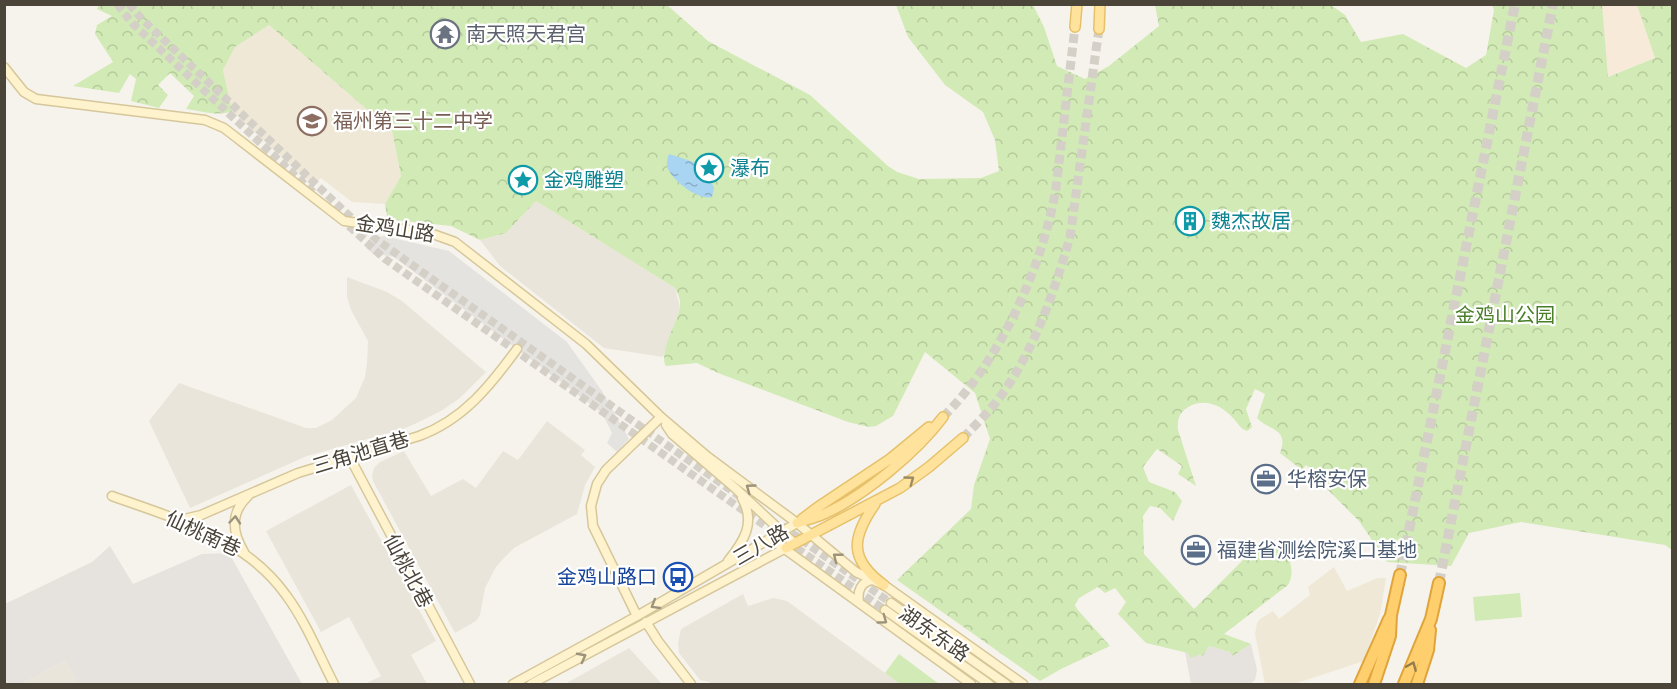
<svg xmlns="http://www.w3.org/2000/svg" width="1677" height="689" font-family="Karla,'Noto Sans SC',sans-serif">
  <defs>
    <pattern id="forest-crowns" width="20" height="18" patternUnits="userSpaceOnUse" patternTransform="scale(1.5)"><rect width="20" height="18" fill="#d2eab5"/><path d="M2 6a3 3 0 1 1 6 0M12 15a3 3 0 1 1 6 0" fill="none" stroke="#b6ca9c"/></pattern>
    <pattern id="water-ripples" width="26" height="14" patternUnits="userSpaceOnUse" patternTransform="scale(1.5)"><rect width="26" height="14" fill="#a9d4f2"/><path d="M2 4q2-2 4 0t4 0M15 11q2-2 4 0t4 0" fill="none" stroke="#8caec5"/></pattern>
  </defs>
  <rect width="100%" height="100%" fill="#f6f3ec"/>
  <path fill="#eae5da" d="M536 201 675 288 680 308 663 357 604 348 500 266 480 240 506 233Z
    M347 277 387 292 402 301 486 372 460 398 441 411 419 422 403 429 307 456 190 508 149 421 179 383 306 428H316L332 420 356 398 365 377 367 363 368 341 351 310 347 297Z
    M547 421 585 450 581 455 595 467 585 485 577 514 514 548 503 559 496 567 485 588 480 615 476 621 455 633 373 481 372 475 374 468 380 462 404 451 431 496 463 479 476 488 503 451 518 460Z
    M351 485 436 641 411 655 427 684H365L381 676 349 617 321 632 266 531Z
    M743 594 748 606 773 598 787 601 900 684H712L709 682 700 680 679 653 678 643 681 629Z
    M629 648 662 684H565Z
    M65 660 78 684H22Z"/>
  <path fill="#f7ead8" d="M1602 5H1637L1655 58 1607 77Z"/>
  <path fill="#e6e2dd" d="M110 546 133 584 202 554 229 553 302 684H78L65 660 22 684H5V604L92 562Z
    M1251 644 1257 670 1255 680 1250 684H1191L1185 652 1200 654 1202 656 1209 646 1230 652 1232 656Z"/>
  <path fill="#efe8d6" d="M269 25 392 131 401 176 385 204 352 202 321 178 313 185 232 111 223 70 235 47Z
    M1334 567 1347 591 1378 578H1386L1380 614 1364 661 1294 684H1265L1255 634 1257 623 1260 619 1273 611 1279 619 1310 595 1308 587Z"/>
  <path fill="url(#forest-crowns)" d="M99 5H667L708 41 810 95 888 166 897 172 919 179 981 178 999 171 995 140 983 112 945 85 908 37 896 5H1033L1044 27 1057 66 1085 79 1109 66 1159 26 1155 5H1331L1345 15 1361 42 1403 34 1466 68 1486 55 1494 10 1492 5H1602L1608 77 1655 58 1637 5H1672V550L1665 545 1521 522 1469 533 1451 566 1387 562 1359 521 1327 489 1330 486 1306 465 1302 470 1280 453C1290 428 1267 430 1257 418L1265 394 1255 389 1246 409 1252 427 1247 431C1240 429 1238 423 1233 418 1222 406 1206 398 1190 406 1179 412 1177 419 1178 430L1196 486 1178 474 1182 466 1157 449 1143 467 1149 482 1175 492 1182 501 1173 521 1160 508 1150 506 1143 516 1144 554 1194 609 1257 546 1267 550 1282 544C1289 557 1296 571 1288 585L1224 634 1251 644 1232 656 1230 652 1209 646 1202 657 1200 654 1191 658 1188 653 1146 643 1118 614 1126 602 1115 588 1105 593 1098 587 1079 598 1075 605 1077 609 1110 646 1061 669 1040 681 897 580 971 509 974 485 990 439 975 393 925 352 893 416 876 426 869 427 848 422 718 373 697 363 666 366C658 354 678 321 680 307 681 300 678 294 675 288L536 201 506 233 480 240 451 226 396 220 387 216 385 204 401 176 392 131 269 25 235 47 223 70 232 111C218 117 201 111 186 109L194 96 170 73 158 85 168 95 159 108 131 101 136 79 130 74 119 93 73 86 113 62 95 34 97 25 112 16 97 9Z"/>
  <path fill="#d2eab5" d="M1520 593 1522 617 1475 621 1473 597Z
    M899 654 939 684H900L885 673Z"/>
  <path fill="#e5e3e0" d="M384 236 449 251 567 342 602 391 629 439 617 452 607 443 612 433 602 413 394 257 383 255 378 258 366 248 379 237Z"/>
  <path fill="url(#water-ripples)" d="M669 154 697 163 704 162 709 157 720 158 721 165 712 183 714 188 712 197C699 201 673 181 668 169 666 163 667 159 669 154Z"/>
  <g fill="none" stroke-linecap="round" stroke-linejoin="round">
    <path stroke="#d4d0c8" stroke-width="8" stroke-dasharray="8 4" stroke-linecap="butt" d="M117 4 132 23 316 195
      M129 4 142 19 343 210 377 240 739 496
      M340 218 385 259 885 610
      M782 526 891 603"/>
    <path stroke="#d4d0c8" stroke-width="9" stroke-dasharray="9 4.5" stroke-linecap="butt" d="M943 417C1000 361 1043 266 1056 188L1075 27
      M963 438C974 426 987 414 997 401 1033 354 1054 293 1070 237L1099 29"/>
    <path stroke="#d4d0c8" stroke-width="10" stroke-dasharray="10 5" stroke-linecap="butt" d="M1400 575 1515 4
      M1439 583 1553 4"/>
    <g stroke="#d6c79b" stroke-width="11">
      <path id="secondary" d="M4 67 24 92 36 99 205 120 224 128 344 221 430 233 455 242 586 344 661 417 708 457 797 523
        M666 425 672 434 735 488 794 543
        M349 456 470 684
        M112 496C175 519 245 537 286 595 306 622 319 655 334 684
        M180 520 201 515 298 473 419 436C463 420 490 386 517 349
        M771 539 971 684
        M244 552C232 532 230 513 248 496
        M728 561C744 541 756 523 742 498
        M859 602C857 591 861 582 872 580
        M891 603 1006 684
        M885 610 989 684
        M637 616 593 526 591 506 597 484 606 470 661 417
        M646 622 658 641 691 684
        M513 684 637 616 797 523 856 572 884 585 1023 684
        M531 684 786 548"/>
    </g>
    <g stroke="#e6c16a" stroke-width="12">
      <path id="primary" d="M1075 27 1077 4
        M1099 29 1100 4
        M875 504C852 537 848 559 884 585
        M802 519 818 507 890 459 929 427
        M797 523C806 520 815 518 824 514 864 496 917 452 943 417
        M786 548 900 488 929 467 963 438"/>
    </g>
    <g stroke="#e0a43c" stroke-width="14">
      <path id="highway" d="M1360 684 1389 619
        M1374 684 1390 636 1391 615 1400 575
        M1404 684 1431 619 1439 583
        M1417 684 1428 650 1430 630"/>
    </g>
    <use href="#secondary" stroke="#fff3cd" stroke-width="8"/>
    <use href="#primary" stroke="#ffe39c" stroke-width="9"/>
    <use href="#highway" stroke="#ffcf6e" stroke-width="10"/>
  </g>
  <defs><path id="oneway-chevron" d="M-2-3.5L2.5 0L-2 3.5" fill="none" stroke-width="1.6" stroke-linecap="round" stroke-linejoin="round" transform="scale(1.5)"/></defs>
  <use stroke="#9c8c66" href="#oneway-chevron" transform="translate(910 480) rotate(-36)"/>
  <g stroke="#9c937c">
    <use href="#oneway-chevron" transform="translate(750 488) rotate(-144)"/>
    <use href="#oneway-chevron" transform="translate(235 520) rotate(-85)"/>
    <use href="#oneway-chevron" transform="translate(837 557) rotate(-142)"/>
    <use href="#oneway-chevron" transform="translate(655 605) rotate(149)"/>
    <use href="#oneway-chevron" transform="translate(883 620) rotate(36)"/>
    <use href="#oneway-chevron" transform="translate(582 657) rotate(-28)"/>
  </g>
  <use stroke="#937c4e" href="#oneway-chevron" transform="translate(1412 666) rotate(-67)"/>
  <defs>
    <g id="temple-ring" transform="scale(1.5)"><circle r="9.5" fill="#fff" stroke="#6b7280" stroke-width="1.5"/><path d="M0-6L5-2H3V0L6.5 2.5H4V6H1.5V3h-3V6H-4V2.5H-6.5L-3 0V-2H-5Z" fill="#6b7280"/></g>
    <g id="school-ring" transform="scale(1.5)"><circle r="9.5" fill="#fff" stroke="#8d6e63" stroke-width="1.5"/><path d="M0-5L7-2L0 1L-7-2ZM-4 1L0 2.5L4 1V4Q0 6-4 4Z" fill="#8d6e63"/></g>
    <g id="sight-ring" transform="scale(1.5)"><circle r="9.5" fill="#fff" stroke="#0f9aa8" stroke-width="1.5"/><path d="M0-6L1.8-2.2L6-1.7L2.9 1.2L3.7 5.4L0 3.3L-3.7 5.4L-2.9 1.2L-6-1.7L-1.8-2.2Z" fill="#0f9aa8"/></g>
    <g id="building-ring" transform="scale(1.5)"><circle r="9.5" fill="#fff" stroke="#0f9aa8" stroke-width="1.5"/><path d="M-4-6H4V6H1V3H-1V6H-4ZM-2.5-4.3h1.7v1.8h-1.7ZM.8-4.3h1.7v1.8H.8ZM-2.5-1h1.7V.8h-1.7ZM.8-1h1.7V.8H.8Z" fill="#0f9aa8"/></g>
    <g id="office-ring" transform="scale(1.5)"><circle r="9.5" fill="#fff" stroke="#5c6f8a" stroke-width="1.5"/><path d="M-6-3h4V-5.5h4V-3h4V5H-6ZM-1-4.5V-3h2v-1.5ZM-6 0V1H6V0Z" fill="#5c6f8a"/></g>
    <g id="bus-ring" transform="scale(1.5)"><circle r="9.5" fill="#fff" stroke="#1a4fb4" stroke-width="1.5"/><path d="M-5-6H5V4H4V6H2V4H-2V6H-4V4H-5ZM-3.5-4V0h7V-4ZM-3.5 1.2v1.5H-2V1.2ZM2 1.2v1.5H3.5V1.2Z" fill="#1a4fb4"/></g>
  </defs>
  <g fill-rule="evenodd">
    <use href="#temple-ring" x="445" y="34"/>
    <use href="#school-ring" x="312" y="121"/>
    <use href="#sight-ring" x="709" y="168"/>
    <use href="#sight-ring" x="523" y="180"/>
    <use href="#building-ring" x="1190" y="221"/>
    <use href="#office-ring" x="1266" y="479"/>
    <use href="#office-ring" x="1196" y="550"/>
    <use href="#bus-ring" x="678" y="577"/>
  </g>
  <g text-anchor="middle" dominant-baseline="central" stroke-width="4.5" stroke-linejoin="round" paint-order="stroke">
    <g font-size="20" fill="#5b616d" stroke="#fff" text-anchor="start">
      <text x="466" y="34">南天照天君宫</text>
    </g>
    <g font-size="20" fill="#785e54" stroke="#fff" text-anchor="start">
      <text x="333" y="121">福州第三十二中学</text>
    </g>
    <g font-size="20" fill="#0d838f" stroke="#fff" text-anchor="start">
      <text x="730" y="168">瀑布</text>
      <text x="544" y="180">金鸡雕塑</text>
      <text x="1211" y="221">魏杰故居</text>
    </g>
    <g font-size="20" fill="#4b4439" stroke="#fff">
      <text transform="translate(395 229) rotate(9)">金鸡山路</text>
      <text transform="translate(361 453) rotate(-17)">三角池直巷</text>
      <text transform="translate(203 534) rotate(25)">仙桃南巷</text>
      <text transform="translate(761 545) rotate(-30)">三八路</text>
      <text transform="translate(408 571) rotate(62)">仙桃北巷</text>
      <text transform="translate(934 634) rotate(35)">湖东东路</text>
    </g>
    <g font-size="20" fill="#4a7f2a" stroke="#fff">
      <text x="1505" y="315">金鸡山公园</text>
    </g>
    <g font-size="20" fill="#4e5e75" stroke="#fff" text-anchor="start">
      <text x="1287" y="479">华榕安保</text>
      <text x="1217" y="550">福建省测绘院溪口基地</text>
    </g>
    <g font-size="20" fill="#164399" stroke="#fff" text-anchor="end">
      <text x="657" y="577">金鸡山路口</text>
    </g>
  </g>
  <rect width="1677" height="689" fill="none" stroke="#4b4439" stroke-width="12"/>
</svg>
